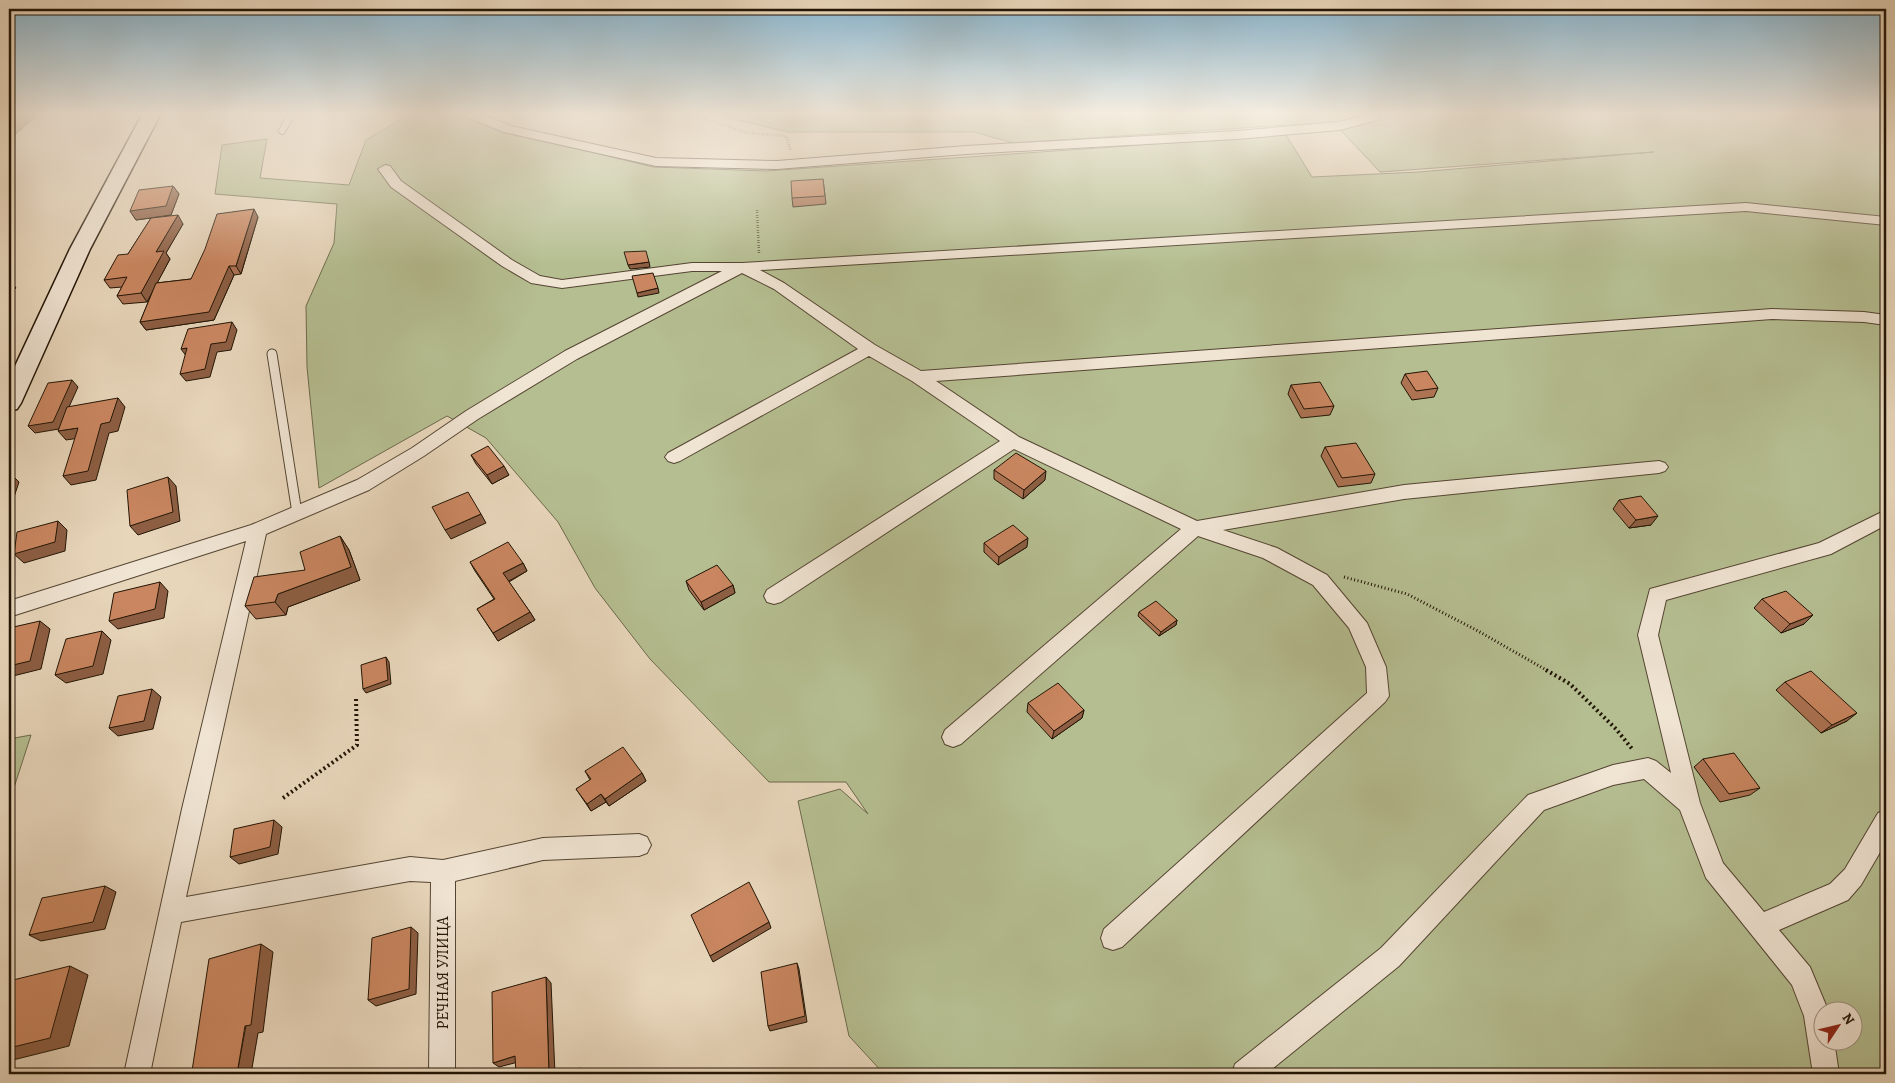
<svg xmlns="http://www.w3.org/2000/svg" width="1895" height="1083" font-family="Alegreya,serif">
  <rect width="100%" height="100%" fill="#e8d6bb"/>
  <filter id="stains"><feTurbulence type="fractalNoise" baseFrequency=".004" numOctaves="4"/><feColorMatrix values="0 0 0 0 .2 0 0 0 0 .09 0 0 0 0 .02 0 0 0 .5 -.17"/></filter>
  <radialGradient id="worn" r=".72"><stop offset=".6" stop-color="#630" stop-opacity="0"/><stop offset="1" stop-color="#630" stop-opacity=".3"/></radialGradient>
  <path fill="#b5be91" stroke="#6c6a4b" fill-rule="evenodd" d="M411 113H456L492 128 653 167 766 171 1286 135 1312 177 1419 172 1654 152 1380 172 1333 122 1013 143 974 132H787L710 113H1886V1074H884L849 1036 798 801 840 789 868 814 846 782H769L650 659 595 588 558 522 486 438 447 416 319 488 307 367 306 306 334 243 337 204 215 194 222 145 267 139 260 178 349 185 366 140ZM1822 1010H1852V1040H1822Z
    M31 735 9 803V739Z"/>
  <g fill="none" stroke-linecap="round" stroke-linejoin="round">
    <g stroke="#544532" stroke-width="8">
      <path id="lane-far1" d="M282 131 292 113
        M272 353V355"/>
    </g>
    <g stroke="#544532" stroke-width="11">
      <path id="lane" d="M272 354 297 513"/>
    </g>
    <g stroke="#544532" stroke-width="2">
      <path id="street" d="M463 113H479L511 126 656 158 777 161 966 146 1237 131 1339 122 1373 113 1379 117 1377 120 1340 130 1237 139 966 154 777 169 656 166 503 132 465 116Z
        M385 165 390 166 401 181 512 260 540 276 562 280 692 263H742L1746 203 1886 217V225L1746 211 760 270 784 283 875 345 921 371 1772 309 1864 312 1886 315V325L1864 322 1772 319 936 381 1019 437 1197 521 1404 485 1659 461 1665 463 1668 467 1665 471 1659 473 1404 499 1223 530 1277 548 1327 575 1367 623 1386 667 1389 696 1385 702 1122 947 1113 950 1104 947 1101 938 1104 929 1367 693 1366 667 1349 628 1313 585 1263 558 1198 536 961 744 953 747 945 744 942 737 945 730 1181 529 1014 449 781 602 774 604 767 602 764 596 767 590 1000 441 912 381 869 356 680 461 674 463 668 461 665 457 668 453 858 349 774 289 742 273 577 359 478 419 424 456 369 490 266 534 186 897 410 857 443 860 543 838 639 834 647 837 651 845 647 853 639 856 543 860 455 881V1074H429L431 882 410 881 181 922 150 1074H124L182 809 246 541 9 617V601L251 525 357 480 412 448 466 411 565 351 722 271H692L562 288 531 283 502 266 391 187 378 169Z
        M1886 510V525L1831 554 1666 600 1658 635 1700 803 1723 863 1764 912 1830 884 1845 869 1878 813 1886 810V842L1861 885 1848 900 1779 930 1810 967 1828 1010H1822V1040H1834L1839 1074H1813L1804 1016 1792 985 1706 878 1680 810 1644 779 1613 785 1544 810 1399 966 1266 1074H1232L1235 1064 1381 948 1528 795 1613 765 1648 758 1656 761 1671 773 1638 635 1650 589 1819 543Z"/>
    </g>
    <g stroke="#221505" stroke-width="3">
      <path id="secondary" d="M143 113H161L90 249 21 403 17 409 9 411V379L70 249Z"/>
    </g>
    <path stroke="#221505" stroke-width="2.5" stroke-dasharray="0.5 2" stroke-linecap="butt" d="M688 113 748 133 786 136 791 151
      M757 210 759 253"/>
    <path stroke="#221505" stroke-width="3" stroke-dasharray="1 2.5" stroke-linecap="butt" d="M1344 577 1407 594 1478 631 1548 671"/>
    <path stroke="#221505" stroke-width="4" stroke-dasharray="2 3" stroke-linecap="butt" d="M1546 670 1570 684 1616 729 1633 750
      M283 798 357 745 356 698"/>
    <use href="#lane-far1" stroke="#f0e4d3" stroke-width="6"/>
    <use href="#lane" stroke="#f0e4d3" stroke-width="9"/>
    <use href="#street" fill="#f0e4d3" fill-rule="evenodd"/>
    <use href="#secondary" fill="#f0e4d3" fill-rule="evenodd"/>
  </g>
  <path fill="#ad7353" stroke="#221505" d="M823 179 826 204 793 207 792 198Z
    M173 186 179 194 171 215 163 217 183 224 166 253 170 259 157 283 191 279 258 217 241 274 234 275 214 320 146 330 140 322 152 293 147 302 123 304 117 296 122 287 110 288 104 280 128 254 151 218 136 220 130 211Z
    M1405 374 1438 388 1434 397 1412 400 1401 383Z
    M1291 385 1334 406 1330 415 1301 418 1288 394Z
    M1325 447 1375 474 1371 483 1338 487 1321 456Z
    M471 455 509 475 492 484 476 464Z
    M994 470 1045 480 1023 499 994 479Z
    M1619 500 1651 525 1629 528 1613 509Z
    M340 536 349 550 360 580 288 607 286 615 256 619 245 606 305 570Z
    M984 543 1027 547 998 565 984 552Z
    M470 562 523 563 527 571 509 582 530 612 535 620 498 641 477 609 494 599 475 571Z
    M686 581 733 585 735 593 704 610 689 590Z
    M1762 599 1804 624 1781 633 1754 608Z
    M1139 612 1177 620 1176 625 1159 636 1138 616Z
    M1785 682 1847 721 1821 733 1776 690Z
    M1028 703 1084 710 1082 718 1052 739 1027 712Z
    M1703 759 1760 788 1750 795 1720 802 1694 767Z
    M585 771 642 773 646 781 609 806 606 802 591 811 576 789 590 780Z"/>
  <path fill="#8d5e43" stroke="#221505" d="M17 113H39L10 139 9 137V120Z
    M173 186 179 194 171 215 136 220 130 211Z
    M254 209 258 217 241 274 236 266Z
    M178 215 183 224 166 253 170 259 147 302 141 293 156 252Z
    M649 262 650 267 630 269 628 265Z
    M229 266 234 275 214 320 146 330 140 322Z
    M9 279 16 288 9 293Z
    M658 288 659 293 638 297 637 293Z
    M232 322 237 330 231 350 217 352 210 377 186 381 180 374 211 344Z
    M187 348V357L181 349Z
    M72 380 78 387 59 429 35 433 28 426Z
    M118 398 125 407 118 431 109 433 96 480 71 485 63 476 101 424Z
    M78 428 86 437 66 440 58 431Z
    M504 466 509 475 492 484 487 475Z
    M1046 471 1045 480 1023 499 1024 490Z
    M10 473 19 482 13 500 9 501V477Z
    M168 477 176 486 180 521 138 535 130 526Z
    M481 514 486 523 451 539 445 530Z
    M1658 516 1651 525 1629 528 1636 520Z
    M58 521 67 530 65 551 24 563 14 554Z
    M340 536 349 550 360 580 288 607 286 615 275 602 278 594 351 567Z
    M1028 538 1027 547 998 565 999 557Z
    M523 563 527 571 507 582 503 573Z
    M160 582 168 591 164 618 118 629 109 621Z
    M733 585 735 593 704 610 701 602Z
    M530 612 535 620 498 641 493 633Z
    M1813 615 1804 624 1781 633 1790 624Z
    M1177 620 1176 625 1159 636 1161 632Z
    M40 621 50 629 41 669 9 677V666Z
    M102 631 111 640 103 674 66 683 55 675Z
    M386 657 389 662 391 684 366 693 363 689Z
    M152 689 161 697 153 729 118 736 109 728Z
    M1084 710 1082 718 1052 739 1054 731Z
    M1857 713 1847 721 1821 733 1832 725Z
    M642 773 646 781 609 806 605 799Z
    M601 794 606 802 591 811 587 804Z
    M274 820 282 827 278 854 239 864 230 857Z
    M105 886 116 892 105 929 41 941 29 935Z
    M769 922 771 928 713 962 710 956Z
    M411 927 418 933 416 994 376 1006 368 1000Z
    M261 944 273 952 263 1032 258 1033 251 1074H237Z
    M797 963 799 969 807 1022 770 1031 768 1026Z
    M70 966 88 975 69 1046 9 1061V1048Z
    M546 977 551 983 555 1074H549Z
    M515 1056 522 1061 499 1067 493 1063Z
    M580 1068 586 1073V1074H581Z"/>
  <path fill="#c98660" stroke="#221505" d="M9 113H17L9 120Z
    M823 179 825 196 792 198 791 181Z
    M173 186 166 206 130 211 139 190Z
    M254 209 236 266H229L209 312 140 322 156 283 191 279 205 249 217 214Z
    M178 215 156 252 164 251 141 293 117 296 127 277 104 280 118 255 128 254 151 218Z
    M646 251 649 262 628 265 624 252Z
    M653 273 658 288 637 293 632 276Z
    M232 322 226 342 211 344 205 369 180 374 187 348 181 349 188 329Z
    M1427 371 1438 388 1416 391 1405 374Z
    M72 380 53 422 28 426 48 383Z
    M1320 382 1334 406 1304 409 1291 385Z
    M118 398 110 422 101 424 88 471 63 476 78 428 58 431 67 407Z
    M1356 443 1375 474 1342 478 1325 447Z
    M488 446 504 466 487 475 471 455Z
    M1016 453 1046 471 1024 490 994 470Z
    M168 477 173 512 130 526 127 490Z
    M468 492 481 514 445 530 432 507Z
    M1641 496 1658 516 1636 520 1619 500Z
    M58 521 55 542 14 554 17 532Z
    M1013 525 1028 538 999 557 984 543Z
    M340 536 351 567 278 594 275 602 245 606 254 577 305 570 300 552Z
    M508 542 523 563 503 573 530 612 493 633 477 609 495 599 470 562Z
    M717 565 733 585 701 602 686 581Z
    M160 582 155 609 109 621 114 593Z
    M1786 591 1813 615 1790 624 1762 599Z
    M1156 601 1177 620 1161 632 1139 612Z
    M40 621 30 661 9 666V628Z
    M102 631 93 666 55 675 66 639Z
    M386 657 388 680 363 689 361 665Z
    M1811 671 1857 713 1832 725 1785 682Z
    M1058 683 1084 710 1054 731 1028 703Z
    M152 689 144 721 109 728 118 696Z
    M623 747 642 773 605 799 601 794 587 804 576 789 591 779 585 771Z
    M1734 753 1760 788 1729 794 1703 759Z
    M274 820 270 847 230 857 234 829Z
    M749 882 769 922 710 956 691 915Z
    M105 886 93 922 29 935 42 898Z
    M411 927 409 989 368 1000 372 938Z
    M261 944 251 1025 245 1026 237 1074H177L192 1071 209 959Z
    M797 963 805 1016 768 1026 761 972Z
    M70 966 50 1038 9 1048V981Z
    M546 977 549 1074H516L515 1056 493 1063 492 992Z
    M580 1068 581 1074H559Z"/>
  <linearGradient id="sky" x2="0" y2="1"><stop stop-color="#88b6d0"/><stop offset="0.43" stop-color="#f5ede0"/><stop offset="1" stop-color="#f5ede0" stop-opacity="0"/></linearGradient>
  <rect width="1895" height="264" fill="url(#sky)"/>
  <g text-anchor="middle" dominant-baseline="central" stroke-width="5" stroke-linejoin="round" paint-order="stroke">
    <g font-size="16" fill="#221505" stroke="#f0e4d3">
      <text transform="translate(443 973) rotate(-90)">РЕЧНАЯ УЛИЦА</text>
    </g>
  </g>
  <rect width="1895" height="1083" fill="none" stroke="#e8d6bb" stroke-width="30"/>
  <rect x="10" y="10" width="1875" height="1063" fill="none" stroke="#221505" stroke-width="2.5"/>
  <rect x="15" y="15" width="1865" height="1053" fill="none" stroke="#221505"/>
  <g transform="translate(1838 1026) rotate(55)"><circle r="24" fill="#f0e4d3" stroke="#9e9181"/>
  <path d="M0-4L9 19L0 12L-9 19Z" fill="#8f2418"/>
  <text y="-8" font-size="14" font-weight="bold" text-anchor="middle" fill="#221505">N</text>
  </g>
  <rect width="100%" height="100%" filter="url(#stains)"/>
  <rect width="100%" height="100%" fill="url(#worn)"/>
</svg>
